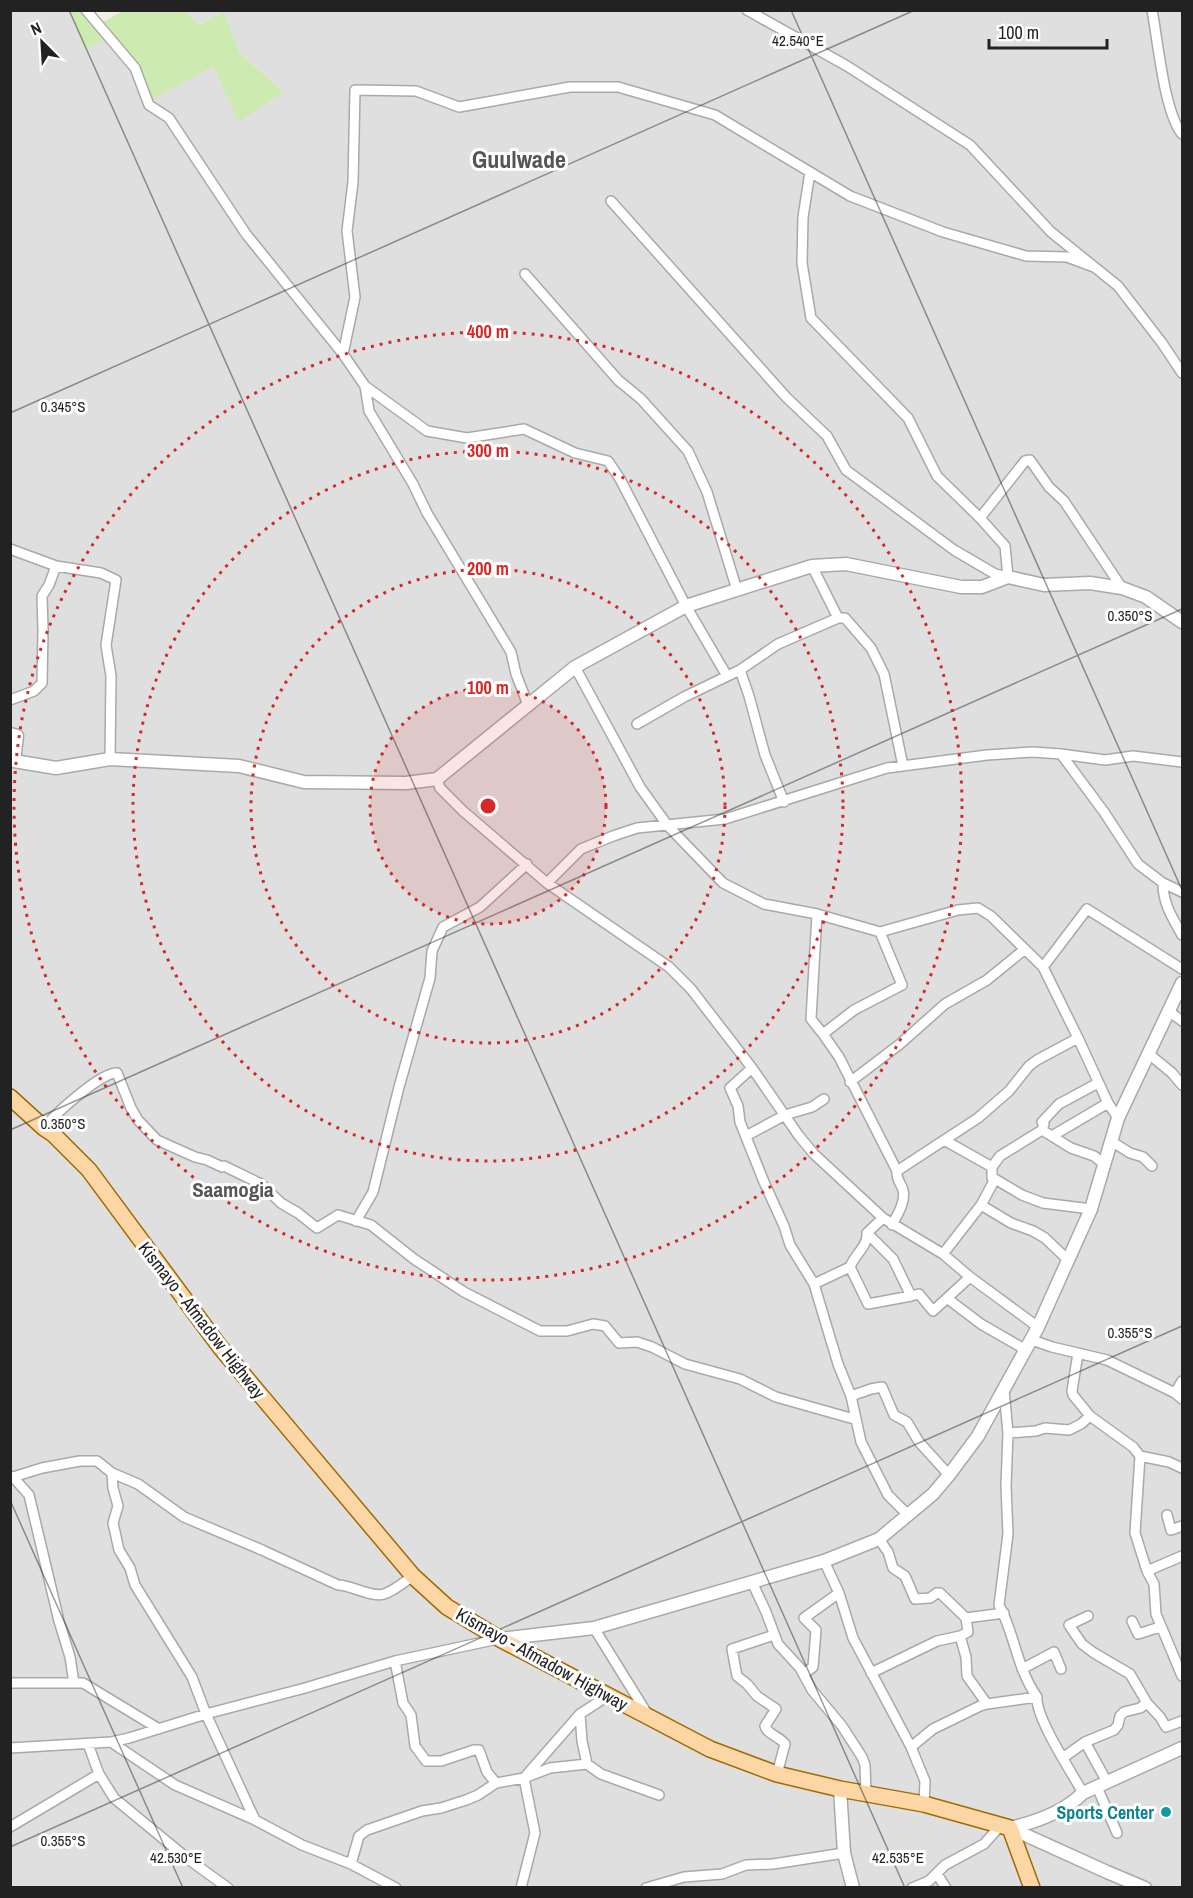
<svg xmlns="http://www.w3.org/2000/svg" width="1193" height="1898" font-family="'Archivo Narrow',sans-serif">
  <rect width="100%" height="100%" fill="#f2efe9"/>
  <path fill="#e0dfdf" d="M11 11H70L85 49 109 38 213 66 283 92 239 52 224 11 197 25 186 11H1182V1887L11 1888Z"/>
  <path fill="#cdebb0" d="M70 11H90L103 22 123 11H186L198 25 224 11 239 52 283 92 239 122 213 66 153 99 124 55 109 38 85 49Z"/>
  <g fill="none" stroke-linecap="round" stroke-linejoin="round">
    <g stroke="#a9a9a9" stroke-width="12">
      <path id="minor" d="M86 10 135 68 149 105 169 118 246 234 343 354 365 386 369 411 413 484 427 513 511 652 516 674 528 705
        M747 10 847 66 970 145 1051 232 1118 286 1162 343 1182 373
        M1152 10C1158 41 1164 112 1182 134
        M611 201 786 397 827 436 846 470 954 550 995 574 1008 577 1005 546 980 518 937 476 908 418 811 318 802 263 803 217 810 172
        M525 274 618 380 641 399 688 451 707 492 737 590
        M343 354 355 297 347 231 353 182 355 90 416 91 459 107 570 87H618L715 115 850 196 943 232 1026 256 1067 257 1094 267
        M365 386 427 431 467 438 524 429 575 453 608 461 620 479 686 606 727 676
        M980 518 1025 461 1030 460 1049 487 1064 501 1122 588
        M10 549 56 566 101 573 116 580 106 645 111 676 110 759
        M812 566 838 618
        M575 667 640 787 668 826 723 883 764 904 817 914 880 932 958 910 978 908 991 916 1043 967 1078 1038 1108 1103 1118 1118
        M740 670 749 696 765 755 784 802
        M10 700 34 691 42 683 43 630 42 596 49 585 56 566
        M637 724 684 697 740 670 778 644 838 618H845L871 648 884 674 903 766
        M1061 754 1104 812 1138 864 1163 883C1163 904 1172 917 1182 935
        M437 779 440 788 463 811 547 883 669 967 691 989 752 1068 799 1136 814 1154 883 1218 943 1254 970 1277 1038 1327
        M547 883 581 849 613 836 637 828 725 819 887 768 987 755 1033 752 1061 754 1105 760 1133 756 1182 762
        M1163 883 1182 892
        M817 914 811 1019 823 1034 839 1057 897 1171C896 1180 901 1183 903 1190 906 1202 897 1215 892 1225
        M1043 967 1087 909 1182 969
        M1170 1012 1182 1021
        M823 1034 854 1010 902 985 880 932
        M1149 1054 1172 1073 1182 1085
        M752 1068 730 1088 738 1106 740 1122 764 1182 784 1226 790 1245 814 1284 838 1364 851 1396 861 1442 888 1495 908 1515
        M850 1082 900 1044 945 1004 987 980 1025 949
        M44 1128C55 1114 101 1072 117 1073L131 1108 138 1120 157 1140 195 1157 207 1160 222 1167 224 1166 261 1184 281 1203 298 1213 317 1228 338 1215 371 1225 414 1259 464 1292 540 1331H567L593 1324 605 1326 619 1343 637 1342 652 1347 685 1364 740 1379 776 1397 854 1419
        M1042 1130 1071 1148 1094 1156 1105 1165
        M746 1136 785 1115 812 1107 824 1099
        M1052 1136 1108 1103
        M1111 1141 1130 1153 1143 1157 1152 1166
        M992 1167 1000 1156 1042 1130 1044 1124 1042 1122 1059 1104 1098 1083
        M897 1171 978 1118 1009 1091 1029 1066 1037 1060 1078 1038
        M995 1179 1022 1195 1043 1203 1091 1209
        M981 1205 1011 1223 1033 1231 1045 1238 1069 1261
        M883 1218 867 1233 893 1259 911 1296 919 1294 933 1311 970 1277
        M356 1221 373 1192 399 1087 430 978 432 951 443 927 480 907 527 864
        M943 1254 981 1205 995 1179 992 1178V1167L944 1140
        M850 1267 868 1304 911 1296
        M814 1284 850 1267C855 1254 868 1246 867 1233
        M948 1299 981 1324 1026 1350
        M1032 1340 1052 1347 1107 1360 1175 1393 1182 1399
        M1078 1353 1072 1391 1073 1395 1090 1416 1133 1447 1140 1456 1135 1533 1147 1571 1154 1584 1156 1614 1182 1676
        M1004 1390 1008 1433 1006 1486 1008 1534 999 1605C1015 1634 1016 1667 1037 1697 1035 1717 1072 1773 1083 1793
        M1175 1393 1182 1381
        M851 1396 871 1389 882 1387 894 1415 907 1422 919 1442 949 1475
        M1008 1433 1036 1431 1045 1428 1069 1430 1081 1424 1090 1416
        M1140 1456 1169 1462 1182 1468
        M112 1473 113 1488 118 1506 113 1523 119 1550 130 1568 135 1585 192 1677 206 1714 255 1820
        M10 1476 13 1477 42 1468 80 1461H97L112 1473 138 1484 184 1517 262 1550 338 1585C351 1585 372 1598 384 1594 394 1591 404 1582 413 1576
        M13 1477 29 1495 59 1621 70 1657 74 1683
        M1167 1515 1171 1530 1182 1526
        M879 1539 888 1552 893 1568 905 1576 915 1599 930 1598 937 1593H940L966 1618 968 1632 960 1636 966 1657 967 1676 987 1704
        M824 1561 839 1593 853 1638 911 1747 925 1781 924 1804
        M1147 1571 1182 1556
        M752 1582 766 1612 778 1644 800 1668 812 1690 842 1726 862 1757 865 1765 866 1794
        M1088 1616 1069 1625 1082 1644 1094 1653 1130 1674 1147 1703 1160 1717 1166 1727 1182 1721
        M966 1618 1004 1613
        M1132 1621 1138 1634 1160 1627
        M594 1628 648 1715
        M774 1635 732 1649 737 1676 747 1684 757 1696 776 1709 765 1726C767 1734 780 1737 785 1744L777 1774
        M395 1661 403 1703 411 1715 415 1746 426 1761H441L474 1750H479L487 1772 496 1783
        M1022 1669 1054 1652 1061 1669
        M871 1673 937 1641 960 1636
        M804 1674 813 1667 816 1630 804 1618 839 1593
        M10 1683H83L159 1729
        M580 1714 582 1741 587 1764
        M111 1742 175 1785 255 1820 302 1845 351 1864 396 1888
        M1085 1742 1107 1782
        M88 1744 99 1774 114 1798 188 1859 228 1888
        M911 1747 933 1729 980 1706 987 1704 1037 1697
        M10 1748 111 1742 129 1738 206 1714 305 1688 395 1661 498 1639
        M1064 1757 1085 1742 1114 1730 1118 1725 1120 1716 1124 1712 1140 1708 1147 1703
        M1097 1787 1117 1833
        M10 1827 99 1774
        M351 1864 359 1836 367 1830 422 1811 441 1808 466 1800 478 1795 496 1783 524 1778 550 1768 587 1764 601 1774 659 1795
        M937 1874 946 1888
        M521 1888 535 1833 524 1778 580 1714 609 1695
        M646 1888 684 1877 722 1874 746 1865 773 1864 844 1853
        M912 1888 929 1881 945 1865 984 1844 1001 1825"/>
    </g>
    <g stroke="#a9a9a9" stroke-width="15">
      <path id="tertiary" d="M10 734 17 736 14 761 56 768 110 759 239 766 304 782 406 783 437 779 575 667 686 606 812 566 846 564 961 587H982L1008 577 1044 585 1090 583 1122 588 1146 597 1182 622
        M500 1639 594 1628 824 1561 879 1539 933 1494 949 1475 978 1436 1038 1327 1091 1209 1118 1118 1182 983
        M840 1789 844 1853 853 1888
        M1010 1828C1036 1822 1064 1812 1083 1793L1182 1748
        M1010 1828 1107 1872 1145 1888"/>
    </g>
    <g stroke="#a06b00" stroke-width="18">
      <path id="primary" d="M10 1097 44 1128 53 1134 89 1170 220 1347 413 1576 447 1607 500 1639 710 1749 777 1774 840 1789 924 1804 1010 1828 1032 1888"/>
    </g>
    <use href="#minor" stroke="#fff" stroke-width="9"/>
    <use href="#tertiary" stroke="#fff" stroke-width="12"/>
    <use href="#primary" stroke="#fcd6a4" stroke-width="15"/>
  </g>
  <path fill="none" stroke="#222" stroke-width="1.5" stroke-opacity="0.45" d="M69 10 905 1888M791 10 1182 890M10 413 915 10M10 1130 1182 609M10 1500 183 1888M10 1847 1182 1326"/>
  <circle cx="488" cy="806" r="118" fill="#d62828" fill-opacity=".12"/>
  <g fill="none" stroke="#d62828" stroke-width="3" stroke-dasharray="3 6">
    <circle cx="488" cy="806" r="118"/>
    <circle cx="488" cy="806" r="237"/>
    <circle cx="488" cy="806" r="355"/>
    <circle cx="488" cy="806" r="474"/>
  </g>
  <circle fill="#0f9aa8" stroke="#fff" stroke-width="2" cx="1166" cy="1812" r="6"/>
  <g text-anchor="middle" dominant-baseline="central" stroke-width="6" stroke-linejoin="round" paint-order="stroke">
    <g font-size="18" fill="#222" stroke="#fff">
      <text transform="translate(202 1320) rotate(52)">Kismayo - Afmadow Highway</text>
      <text transform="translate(542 1659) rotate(29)">Kismayo - Afmadow Highway</text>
    </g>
    <g font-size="18" font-weight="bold" fill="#0d838f" stroke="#fff" text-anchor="end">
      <text x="1154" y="1812">Sports Center</text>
    </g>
    <g font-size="21" font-weight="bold" fill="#555" stroke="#fff">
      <text x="233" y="1189">Saamogia</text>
    </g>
    <g font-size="24" font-weight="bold" fill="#555" stroke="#fff">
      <text x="519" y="159">Guulwade</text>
    </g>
  </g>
  <g font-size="15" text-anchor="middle" fill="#222" stroke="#fff" stroke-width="6" stroke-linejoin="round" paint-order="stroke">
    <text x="798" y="46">42.540°E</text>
    <text x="63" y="412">0.345°S</text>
    <text x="1130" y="621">0.350°S</text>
    <text x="63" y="1129">0.350°S</text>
    <text x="1130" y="1338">0.355°S</text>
    <text x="63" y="1846">0.355°S</text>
    <text x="176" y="1863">42.530°E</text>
    <text x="898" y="1863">42.535°E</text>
  </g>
  <circle cx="488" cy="806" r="9" fill="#d62828" stroke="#fff" stroke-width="3"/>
  <g font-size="18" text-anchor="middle" font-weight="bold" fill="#d62828" stroke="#fff" stroke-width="6" stroke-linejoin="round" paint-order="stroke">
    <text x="488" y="338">400 m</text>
    <text x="488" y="457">300 m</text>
    <text x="488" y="575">200 m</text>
    <text x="488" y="694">100 m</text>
  </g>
  <rect width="1193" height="1898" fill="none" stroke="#222222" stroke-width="24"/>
  <g transform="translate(42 42) rotate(336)" stroke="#ffffff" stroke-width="4.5" paint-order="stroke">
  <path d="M0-4.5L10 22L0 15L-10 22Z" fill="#222222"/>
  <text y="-9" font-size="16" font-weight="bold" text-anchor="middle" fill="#222222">N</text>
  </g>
  <path d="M989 39v9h118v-9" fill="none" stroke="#222222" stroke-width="3"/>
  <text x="998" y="39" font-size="18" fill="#222222" stroke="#ffffff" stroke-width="4.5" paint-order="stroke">100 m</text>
</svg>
